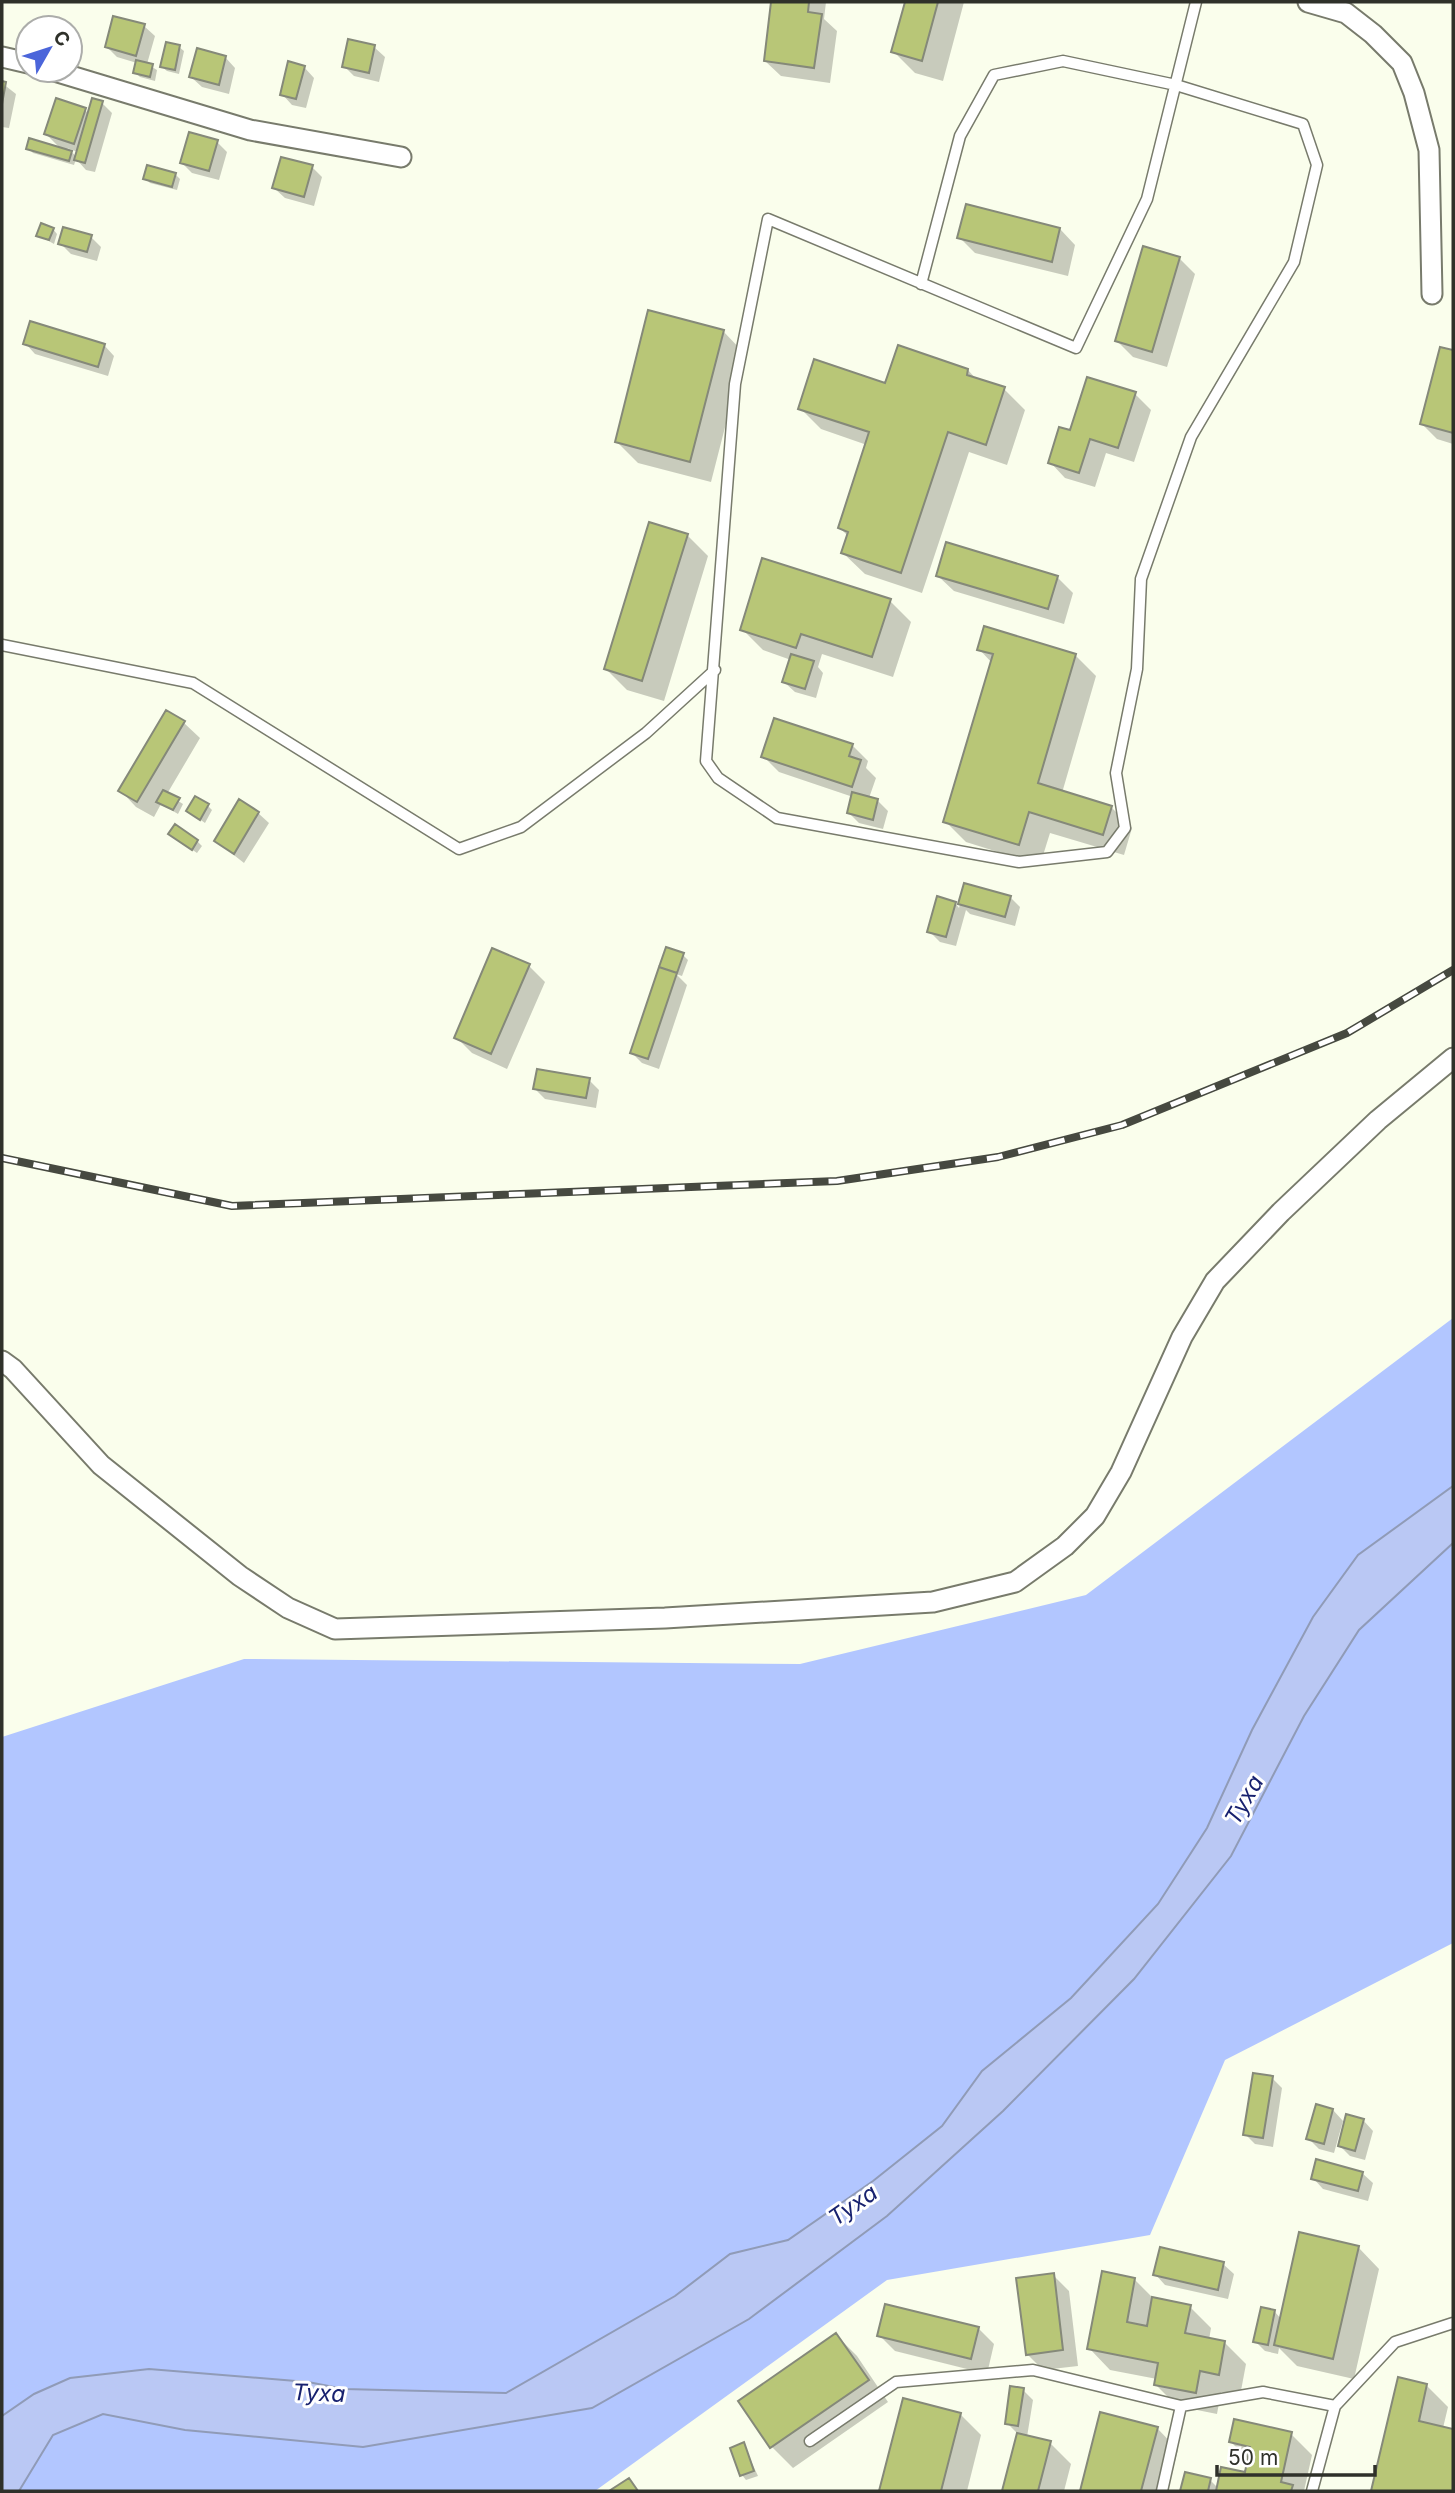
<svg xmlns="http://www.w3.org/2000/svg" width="1455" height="2493" font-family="Inter,sans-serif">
  <rect width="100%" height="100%" fill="#fafeec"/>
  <path fill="#b2c6ff" d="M1453 1318V1943L1225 2060 1150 2235 887 2280 595 2491H2V1737L244 1659 800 1664 1086 1595Z"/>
  <path fill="#bac8f4" stroke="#909bb7" stroke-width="2" d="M1453 1486V1543L1359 1630 1304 1716 1231 1856 1134 1979 1003 2111 887 2216 749 2319 592 2408 363 2447 185 2430 103 2414 53 2435 19 2491H2V2416L34 2394 70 2378 149 2369 308 2382 344 2389 506 2393 675 2296 730 2254 788 2240 873 2181 942 2126 982 2071 1071 1998 1158 1904 1207 1828 1252 1730 1313 1617 1358 1555Z"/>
  <path fill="#0003" fill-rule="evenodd" d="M773 2H826L824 19 837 31 830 83 781 76 765 61Z
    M907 2H964L943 81 915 73 893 51Z
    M144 26 155 36 147 64 157 70 155 81 140 77 135 72 137 63 117 57 107 47Z
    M179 47 184 51 179 74 167 71 162 67Z
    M374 47 385 57 379 82 354 76 344 66Z
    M225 57 235 68 229 94 202 87 191 77Z
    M304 67 314 78 306 108 292 105 282 94Z
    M2 83 16 94 9 128 2 127Z
    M102 103 112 113 95 172 86 170 76 159 74 165 33 153 28 148 61 149 46 134 85 110 89 114ZM67 148 78 152 77 157Z
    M217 142 227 152 219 180 192 173 182 163Z
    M312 167 322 177 314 206 285 198 274 188Z
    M175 174 180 179 177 190 150 183 145 178Z
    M53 229 57 234 54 244 38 235Z
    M1060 229 1075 245 1068 276 975 253 959 237Z
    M91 237 101 247 97 261 71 254 60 243Z
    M1179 258 1195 274 1167 367 1133 357 1117 341Z
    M723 331 744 353 711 482 638 463 616 441Z
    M25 343 104 345 114 356 108 376 35 354Z
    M1442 349 1453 352V444L1437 439 1422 424Z
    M968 370 977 380 1004 389 1025 410 1007 465 969 452 922 593 865 574 843 553 849 537 840 528 867 445 821 429 800 408 887 385Z
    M1135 394 1151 410 1134 462 1106 453 1095 487 1065 478 1050 462 1071 433Z
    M687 535 708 556 664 701 627 690 606 669Z
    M938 576 1057 577 1073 593 1064 624 954 591Z
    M890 601 911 622 893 677 822 654 818 667 823 673 816 698 795 692 784 682 791 660 763 650 742 629Z
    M979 649 1075 655 1096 676 1062 793 1111 807 1132 828 1124 855 1050 833 1040 865 966 842 945 821 992 663Z
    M184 723 200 738 167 794 183 804 178 814 161 804 154 817 136 807 121 791Z
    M852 745 868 761 866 768 876 778 869 798 878 801 888 811 883 829 859 823 848 812 853 797 779 772 763 756Z
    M208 806 212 810 205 823 188 811Z
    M258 813 269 823 244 863 216 841Z
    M175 838 197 841 202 846 197 853Z
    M965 885 1010 897 1020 907 1015 926 970 914 966 910 956 946 940 942 929 931 955 903 959 908Z
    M683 955 688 960 682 976 676 974 687 985 659 1069 642 1063 632 1053Z
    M529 966 545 982 507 1069 472 1053 456 1037Z
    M589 1080 599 1090 596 1108 545 1099 535 1089Z
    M1272 2078 1282 2088 1273 2147 1255 2144 1245 2134Z
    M1333 2110 1343 2121 1334 2153 1319 2149 1308 2138Z
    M1363 2120 1373 2131 1365 2160 1350 2156 1340 2146Z
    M1362 2173 1373 2183 1368 2201 1323 2189 1313 2178Z
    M1358 2247 1379 2269 1354 2379 1297 2366 1279 2348 1278 2354 1265 2351 1255 2341 1275 2312 1281 2319Z
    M1223 2264 1234 2274 1228 2299 1165 2285 1155 2274Z
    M1053 2275 1069 2291 1078 2366 1043 2370 1027 2354Z
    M1135 2280 1154 2299 1190 2307 1211 2328 1209 2340 1225 2343 1246 2364 1240 2396 1221 2392 1217 2414 1177 2406 1156 2385 1157 2379 1110 2370 1089 2348Z
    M978 2328 994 2344 987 2374 895 2351 879 2335Z
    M836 2335 857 2356 888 2402 793 2468 772 2447 740 2401Z
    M1399 2379 1427 2386 1448 2407 1443 2428 1453 2431V2491H1373Z
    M1023 2390 1033 2400 1027 2437 1050 2443 1071 2464 1064 2491H1004L1018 2434 1007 2423Z
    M904 2400 960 2414 981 2435 967 2491H881Z
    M1102 2414 1157 2428 1178 2450 1167 2491H1082Z
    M1291 2434 1312 2455 1304 2491H1182L1186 2474 1210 2480 1218 2488 1246 2474 1249 2460 1231 2442Z
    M743 2444 758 2476 746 2480 742 2475Z"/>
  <path fill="#b8c677" stroke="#858979" stroke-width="2" d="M771 2H809L808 12 822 14 814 68 764 61Z
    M905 2H938L922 61 891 52Z
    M113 16 145 24 136 56 105 47Z
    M348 39 375 45 369 73 342 67Z
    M166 42 180 45 175 70 160 67Z
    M197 48 226 56 219 85 189 77Z
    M136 60 153 64 150 77 133 73Z
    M288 61 305 66 296 99 280 95Z
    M2 81 6 82 2 104Z
    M56 98 86 108 74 144 44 134Z
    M92 98 103 101 85 163 74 160Z
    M189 132 218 140 209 171 180 163Z
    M29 138 72 151 69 161 26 149Z
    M281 157 313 165 304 197 272 188Z
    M147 165 176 173 172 187 143 179Z
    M966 204 1060 228 1052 262 957 238Z
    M41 223 54 228 49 240 36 236Z
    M63 227 92 235 87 252 58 244Z
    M1143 246 1180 257 1152 352 1115 341Z
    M648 310 724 330 690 462 615 442Z
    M30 321 105 344 98 367 23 344Z
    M898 345 968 369 967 375 1005 387 986 445 948 432 901 573 841 553 848 532 838 528 869 432 798 409 814 359 885 383Z
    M1440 347 1453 350V433L1420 424Z
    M1087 377 1136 392 1118 448 1090 439 1079 473 1048 463 1059 427 1070 430Z
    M649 522 688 534 642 681 604 669Z
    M946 542 1058 576 1048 609 936 576Z
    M762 558 891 599 872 657 801 634 796 648 740 630Z
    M984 626 1076 654 1038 783 1112 806 1103 835 1029 812 1019 845 943 822 993 654 977 650Z
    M791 654 814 661 805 689 782 682Z
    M166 710 185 721 137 802 118 791Z
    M774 718 853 744 849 756 861 760 852 787 761 757Z
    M163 790 180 798 173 810 156 802Z
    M852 792 878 799 873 820 847 813Z
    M195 796 209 804 200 820 186 811Z
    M239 799 259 812 234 854 214 841Z
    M175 824 198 840 192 850 168 834Z
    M964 883 1011 896 1005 917 958 904Z
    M937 896 956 902 946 937 927 932Z
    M666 947 684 953 677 973 659 967Z
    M492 948 530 964 491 1054 454 1038Z
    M659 967 677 973 648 1059 630 1053Z
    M537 1069 590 1078 586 1098 533 1089Z
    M1253 2073 1273 2076 1263 2138 1243 2135Z
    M1316 2104 1333 2109 1324 2144 1306 2139Z
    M1346 2114 1364 2119 1355 2151 1338 2146Z
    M1316 2159 1363 2172 1358 2191 1311 2179Z
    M1299 2232 1359 2246 1333 2359 1274 2345Z
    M1160 2247 1224 2262 1218 2290 1153 2275Z
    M1102 2271 1135 2278 1127 2322 1147 2326 1152 2297 1191 2305 1185 2333 1225 2341 1219 2375 1200 2371 1196 2393 1154 2385 1158 2363 1087 2349Z
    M1054 2273 1063 2350 1026 2355 1016 2278Z
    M885 2304 979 2327 971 2359 877 2336Z
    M1261 2307 1275 2310 1268 2345 1253 2342Z
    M836 2333 869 2380 770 2448 738 2401Z
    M1398 2377 1427 2384 1419 2421 1453 2429V2491H1371Z
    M1010 2386 1024 2388 1018 2426 1005 2424Z
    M903 2398 961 2413 941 2491H879Z
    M1100 2412 1158 2427 1141 2491H1080Z
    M1234 2419 1292 2432 1281 2482 1293 2485 1291 2491H1216L1221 2467 1245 2472 1250 2447 1229 2442Z
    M1017 2433 1051 2441 1038 2491H1002Z
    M744 2442 754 2471 740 2476 730 2448Z
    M1185 2472 1211 2478 1208 2491H1180Z
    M629 2478 638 2491H609Z"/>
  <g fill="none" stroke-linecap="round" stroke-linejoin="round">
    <g stroke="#787b6c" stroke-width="13">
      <path id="service" d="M921 284 960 136 994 75 1063 61 1176 85 1303 124 1317 165 1294 262 1191 437 1141 579 1137 669 1116 773 1125 828 1107 852 1019 862 777 818 718 778 706 761 735 384 768 219 1076 348 1147 199 1196 2
        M2 645 193 683 459 849 521 827 646 733 715 670
        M810 2441 896 2382 1033 2370 1181 2406 1263 2392 1335 2406
        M1162 2491 1181 2406
        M1312 2491 1335 2406 1395 2342 1453 2323"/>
    </g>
    <g stroke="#787b6c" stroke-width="23">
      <path id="minor" d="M1308 2 1346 13 1373 34 1402 63 1414 93 1429 150 1432 294
        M2 57 28 63
        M51 70 250 130 401 157
        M2 1361 13 1369 101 1465 240 1576 288 1608 335 1629 665 1618 933 1602 1015 1582 1065 1546 1095 1516 1121 1472 1182 1337 1215 1281 1281 1212 1378 1120 1453 1058"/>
    </g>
    <use href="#service" stroke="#fff" stroke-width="10"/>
    <use href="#minor" stroke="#fff" stroke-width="19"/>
    <g stroke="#464940" stroke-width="8">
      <path id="rail" d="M2 1158 232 1206 837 1181 998 1157 1122 1125 1347 1033 1453 970"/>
    </g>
    <use href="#rail" stroke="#fff" stroke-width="5" stroke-dasharray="16" stroke-linecap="butt"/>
  </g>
  <g text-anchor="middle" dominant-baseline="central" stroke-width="6" stroke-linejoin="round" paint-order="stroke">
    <g font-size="23" font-style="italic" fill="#17216f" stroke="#fff">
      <text transform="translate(1244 1800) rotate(-60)">Туха</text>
      <text transform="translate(853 2205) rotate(-35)">Туха</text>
      <text transform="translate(319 2393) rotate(2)">Туха</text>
    </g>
  </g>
  <rect width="1455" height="2493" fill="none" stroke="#2f312a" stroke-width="7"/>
  <g transform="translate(49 49) rotate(51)"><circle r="33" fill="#ffffff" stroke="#acadaa" stroke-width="2"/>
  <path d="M0-5L12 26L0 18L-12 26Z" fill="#4b65da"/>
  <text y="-10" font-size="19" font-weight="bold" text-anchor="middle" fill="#2f312a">С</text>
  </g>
  <path d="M1217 2465v10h158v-10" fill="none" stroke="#2f312a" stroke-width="3.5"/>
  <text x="1228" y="2465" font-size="21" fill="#2f312a" stroke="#ffffff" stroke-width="5" paint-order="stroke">50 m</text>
</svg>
